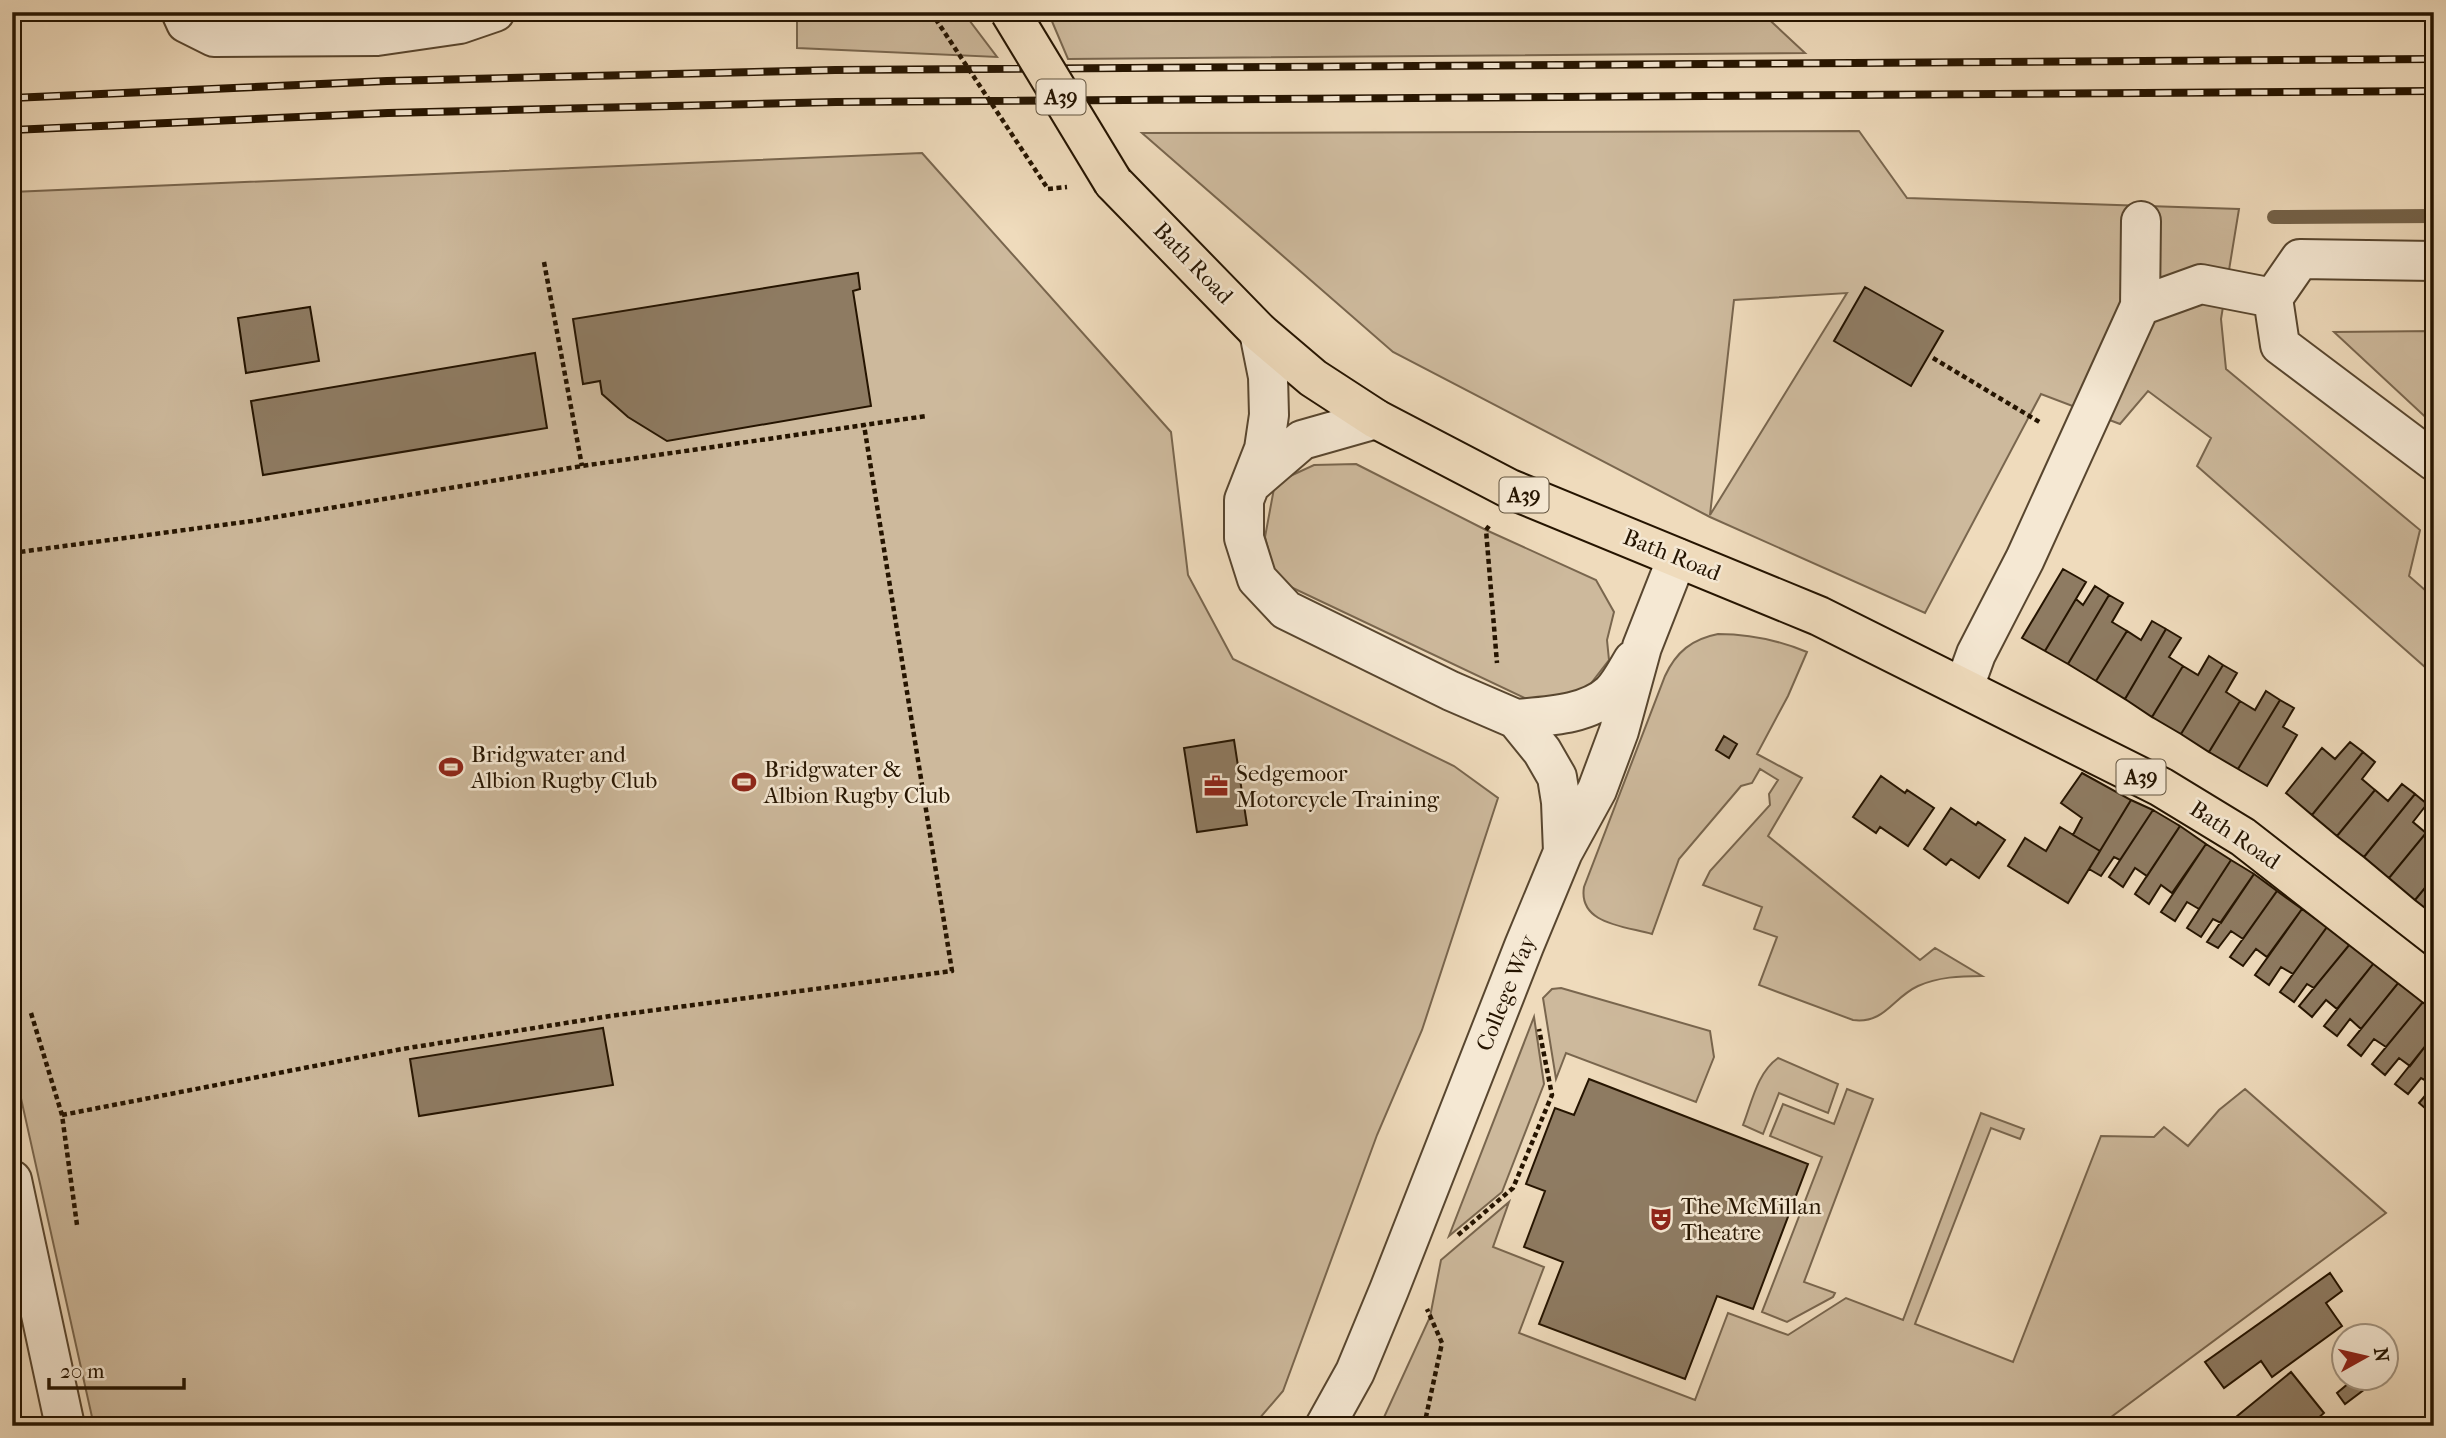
<svg xmlns="http://www.w3.org/2000/svg" width="2446" height="1438" font-family="'IM FELL French Canon',serif">
  <rect width="100%" height="100%" fill="#efdbbc"/>
  <filter id="stains"><feTurbulence type="fractalNoise" baseFrequency=".00286" numOctaves="4"/><feColorMatrix values="0 0 0 0 .2 0 0 0 0 .09 0 0 0 0 .02 0 0 0 .5 -.17"/></filter>
  <radialGradient id="worn" r=".72"><stop offset=".6" stop-color="#630" stop-opacity="0"/><stop offset="1" stop-color="#630" stop-opacity=".3"/></radialGradient>
  <path fill="#cdb99c" stroke="#79664e" stroke-width="2" fill-rule="evenodd" d="M797 12H963L997 57 797 48Z
    M1048 12H1761L1805 53 1068 59Z
    M1859 131 1907 198 2239 209 2221 319 2226 369 2420 530 2409 576 2434 598V675L2197 466 2211 438 2148 391 2120 424 2041 394 1925 613 1710 517 1393 352 1142 133ZM1847 293 1710 515 1734 300Z
    M922 153 1171 432 1188 575 1233 659 1454 766 1498 798 1422 1030 1377 1135 1283 1391 1253 1426H94L12 1058V192Z
    M2434 331V425L2334 332Z
    M1356 464 1486 530 1596 580 1614 612 1607 640 1609 660 1582 695 1533 702 1276 580 1265 537 1275 483 1314 465Z
    M1718 634C1750 634 1778 640 1807 652L1788 696 1757 754 1802 778 1768 836 1920 960 1935 948 1982 976C1960 976 1938 977 1918 986 1892 998 1885 1024 1853 1020L1759 985 1777 937 1754 929 1762 907 1703 885 1710 871 1770 805 1769 794 1778 780 1760 769 1752 783 1741 786 1679 859 1652 934C1624 926 1578 924 1584 887L1665 676C1676 652 1692 639 1718 634Z
    M1561 988 1710 1031 1714 1057 1696 1102 1566 1053 1556 1079 1543 998 1552 989Z
    M1534 1017 1544 1084 1502 1192 1449 1236Z
    M1778 1058 1838 1084 1828 1113 1779 1093 1763 1134 1743 1125C1752 1102 1757 1073 1778 1058Z
    M1847 1089 1873 1099 1804 1282 1835 1293 1833 1297 1787 1322 1762 1312 1822 1157 1770 1136 1783 1104 1834 1124Z
    M2245 1089 2386 1213 2099 1426H1380L1430 1317 1441 1260 1509 1202 1493 1247 1544 1267 1519 1333 1695 1400 1728 1313 1788 1335 1846 1298 1903 1320 1981 1113 2024 1129 2020 1139 1991 1128 1915 1324 2013 1362 2101 1136 2154 1137 2164 1127 2188 1146 2219 1110Z"/>
  <g fill="none" stroke-linecap="round" stroke-linejoin="round">
    <path stroke="#75634a" stroke-width="14" d="M2274 217 2434 216"/>
  </g>
  <path fill="#8e7b62" stroke="#251400" stroke-width="2" d="M858 273 860 289 853 291 871 406 667 441 628 417 602 394 600 381 583 384 573 319Z
    M1865 287 1943 331 1911 386 1834 341Z
    M310 307 319 361 246 373 238 318Z
    M535 353 547 428 263 475 251 401Z
    M2063 569 2086 582 2045 651 2022 638Z
    M2095 586 2109 595 2068 664 2045 651 2076 599 2083 605Z
    M2109 595 2123 603 2112 622 2127 631 2096 681 2068 664Z
    M2152 621 2166 629 2125 699 2096 681 2127 631 2141 640Z
    M2166 629 2181 638 2169 657 2183 666 2152 717 2125 699Z
    M2209 656 2223 665 2181 734 2152 717 2183 666 2198 675Z
    M2223 665 2237 673 2226 692 2240 701 2209 752 2181 734Z
    M2266 691 2280 700 2238 769 2209 752 2240 701 2255 710Z
    M2280 700 2294 708 2283 727 2297 735 2267 786 2238 769Z
    M1724 736 1737 744 1729 758 1716 750Z
    M1234 740 1247 825 1197 832 1184 748Z
    M2350 742 2363 752 2312 815 2286 793 2322 748 2335 759Z
    M2363 752 2375 762 2362 779 2375 790 2337 836 2312 815Z
    M2082 773 2131 800 2100 851 2073 835 2082 818 2061 803Z
    M1881 776 1905 793 1907 790 1934 808 1908 846 1880 827 1876 833 1853 817Z
    M2402 784 2415 794 2364 857 2337 836 2375 790 2388 801Z
    M2415 794 2427 804 2413 822 2426 833 2389 878 2364 857Z
    M2131 800 2153 810 2120 860 2114 857 2101 876 2089 869Z
    M1951 808 1976 825 1978 822 2005 840 1979 878 1951 859 1946 865 1924 849Z
    M2153 810 2180 826 2147 876 2135 868 2123 887 2109 877Z
    M2180 826 2206 844 2172 893 2161 885 2149 904 2135 894Z
    M2060 827 2100 851 2068 903 2008 866 2025 838 2046 851Z
    M2426 833 2434 839V877L2415 900 2389 878Z
    M2206 844 2231 860 2199 909 2187 902 2175 921 2161 912Z
    M2231 860 2254 874 2221 923 2213 919 2201 937 2187 928Z
    M2254 874 2277 891 2243 939 2231 931 2218 948 2207 942Z
    M2434 877V915L2415 900Z
    M2277 891 2302 909 2267 957 2256 949 2243 966 2230 957Z
    M2302 909 2327 927 2293 974 2281 967 2269 985 2255 975Z
    M2327 927 2350 944 2314 988 2307 984 2294 1002 2280 992Z
    M2350 944 2374 963 2337 1009 2326 1000 2312 1017 2299 1006Z
    M2374 963 2399 982 2361 1029 2350 1019 2337 1036 2324 1026Z
    M2399 982 2423 1002 2386 1047 2374 1039 2361 1056 2348 1045Z
    M2423 1002 2434 1011V1035L2410 1066 2399 1058 2385 1075 2372 1064Z
    M603 1028 613 1085 419 1116 410 1059Z
    M2434 1035V1085L2421 1078 2408 1094 2395 1084Z
    M1589 1079 1808 1164 1753 1309 1717 1296 1685 1379 1539 1324 1563 1262 1524 1247 1545 1191 1526 1184 1555 1108 1574 1115Z
    M2434 1085V1111L2432 1114 2419 1103Z
    M2330 1273 2342 1291 2326 1303 2342 1326 2272 1377 2261 1361 2224 1388 2205 1362Z
    M2291 1372 2324 1413 2309 1426H2225Z
    M2355 1378H2370L2373 1383 2345 1404 2337 1393Z"/>
  <g fill="none" stroke-linecap="round" stroke-linejoin="round">
    <g stroke="#58462f" stroke-width="42">
      <path id="minor" d="M181 12 186 23 214 37 377 36 460 24 495 12
        M2434 261 2300 259 2273 298 2280 345 2434 461
        M2140 306 2141 221
        M1259 332 1268 377 1269 415 1264 449 1244 500V538L1257 579 1286 610 1451 691 1516 719 1542 751 1557 777 1561 802 1563 852
        M1251 484 1302 440 1376 419
        M1964 687 1976 654 2025 559 2140 306 2201 284 2273 298
        M1516 719C1548 716 1587 715 1611 693 1620 684 1627 670 1633 660
        M12 1180 65 1426
        M1325 1426 1355 1372 1389 1290 1524 946 1563 852 1597 790 1619 731 1642 647 1677 558"/>
    </g>
    <g stroke="#251400" stroke-width="42">
      <path id="major" d="M1113 182 1259 332 1313 378 1376 419 1510 489 1819 616 2161 787 2243 837 2434 986"/>
    </g>
    <path stroke="#251400" stroke-width="4.5" stroke-dasharray="5 3.5" stroke-linecap="butt" d="M1048 189 1067 187
      M544 262 582 466
      M1933 358 2041 423
      M1489 526 1486 530 1497 663
      M12 553 252 521 582 466 926 416
      M31 1013 62 1115 77 1225
      M62 1115 402 1049 610 1016 952 971 864 425
      M1458 1235 1513 1188 1552 1095 1539 1029
      M1424 1426 1442 1343 1427 1309"/>
    <use href="#minor" stroke="#f5e8d3" stroke-width="38"/>
    <use href="#major" stroke="#efdbbc" stroke-width="38"/>
    <g stroke="#251400" stroke-width="8">
      <path id="rail" d="M12 98 387 81 835 70 2434 59
        M12 130 388 113 836 102 2434 91"/>
    </g>
    <use href="#rail" stroke="#f5e8d3" stroke-width="5" stroke-dasharray="16" stroke-linecap="butt"/>
    <g stroke="#251400" stroke-width="42" stroke-linecap="butt">
      <path id="major-bridge" d="M1010 12 1113 182"/>
    </g>
    <path stroke="#251400" stroke-width="4.5" stroke-dasharray="5 3.5" stroke-linecap="butt" d="M931 12 1048 189"/>
    <use href="#major-bridge" stroke="#efdbbc" stroke-width="38"/>
  </g>
  <defs>
    <g id="stadium-bare" transform="scale(1.89)"><path d="M0-5a6.5 5 0 1 0 0 10a6.5 5 0 1 0 0-10ZM-3.5-1.8h7v3.6h-7Z" fill="#8f2418" stroke="#f5e8d3" stroke-width="2.5" paint-order="stroke"/></g>
    <g id="office-bare" transform="scale(1.89)"><path d="M-6-3h4V-5.5h4V-3h4V5H-6ZM-1-4.5V-3h2v-1.5ZM-6 0V1H6V0Z" fill="#8f2418" stroke="#f5e8d3" stroke-width="2.5" paint-order="stroke"/></g>
    <g id="theatre-bare" transform="scale(1.89)"><path d="M-5-5.5Q0-4 5-5.5V0Q5 5 0 6Q-5 5-5 0ZM-3.3-2.5H-1v1.5H-3.3ZM1-2.5H3.3v1.5H1ZM-2.8 1Q0 5.5 2.8 1Z" fill="#8f2418" stroke="#f5e8d3" stroke-width="2.5" paint-order="stroke"/></g>
  </defs>
  <g fill-rule="evenodd">
    <use href="#stadium-bare" x="451" y="767"/>
    <use href="#stadium-bare" x="744" y="782"/>
    <use href="#office-bare" x="1216" y="786"/>
    <use href="#theatre-bare" x="1661" y="1219"/>
  </g>
  <g text-anchor="middle" dominant-baseline="central" stroke-width="5" stroke-linejoin="round" paint-order="stroke">
    <g fill="#f5e8d3" stroke="#63543f" stroke-width="2">
      <rect x="1036.5" y="79.5" width="49" height="35" rx="5"/>
      <rect x="1499.5" y="477.5" width="49" height="35" rx="5"/>
      <rect x="2116.5" y="759.5" width="49" height="35" rx="5"/>
    </g>
    <g font-size="21" font-weight="bold" fill="#251400">
      <text x="1061" y="97">A39</text>
      <text x="1524" y="495">A39</text>
      <text x="2141" y="777">A39</text>
    </g>
    <g font-size="23" fill="#251400" stroke="#f5e8d3">
      <text transform="translate(1193 263) rotate(46)">Bath Road</text>
      <text transform="translate(1672 555) rotate(22)">Bath Road</text>
      <text transform="translate(2235 835) rotate(34)">Bath Road</text>
      <text transform="translate(1506 993) rotate(-68)">College Way</text>
    </g>
    <g font-size="23" fill="#251400" stroke="#f5e8d3" text-anchor="start">
      <text x="471" y="754">Bridgwater and<tspan x="471" dy="26">Albion Rugby Club</tspan></text>
      <text x="764" y="769">Bridgwater &amp;<tspan x="764" dy="26">Albion Rugby Club</tspan></text>
      <text x="1236" y="773">Sedgemoor<tspan x="1236" dy="26">Motorcycle Training</tspan></text>
      <text x="1681" y="1206">The McMillan<tspan x="1681" dy="26">Theatre</tspan></text>
    </g>
  </g>
  <rect width="2446" height="1438" fill="none" stroke="#efdbbc" stroke-width="42"/>
  <rect x="14" y="14" width="2418" height="1410" fill="none" stroke="#251400" stroke-width="3.5"/>
  <rect x="21" y="21" width="2404" height="1396" fill="none" stroke="#251400" stroke-width="2"/>
  <g transform="translate(2365 1357) rotate(82)"><circle r="33" fill="#f5e8d3" stroke="#a2937f" stroke-width="2"/>
  <path d="M0-5L12 26L0 18L-12 26Z" fill="#8f2418"/>
  <text y="-10" font-size="19" font-weight="bold" text-anchor="middle" fill="#251400">N</text>
  </g>
  <path d="M49 1378v10h135v-10" fill="none" stroke="#251400" stroke-width="3.5"/>
  <text x="60" y="1378" font-size="21" fill="#251400" stroke="#f5e8d3" stroke-width="5" paint-order="stroke">20 m</text>
  <rect width="100%" height="100%" filter="url(#stains)"/>
  <rect width="100%" height="100%" fill="url(#worn)"/>
</svg>
